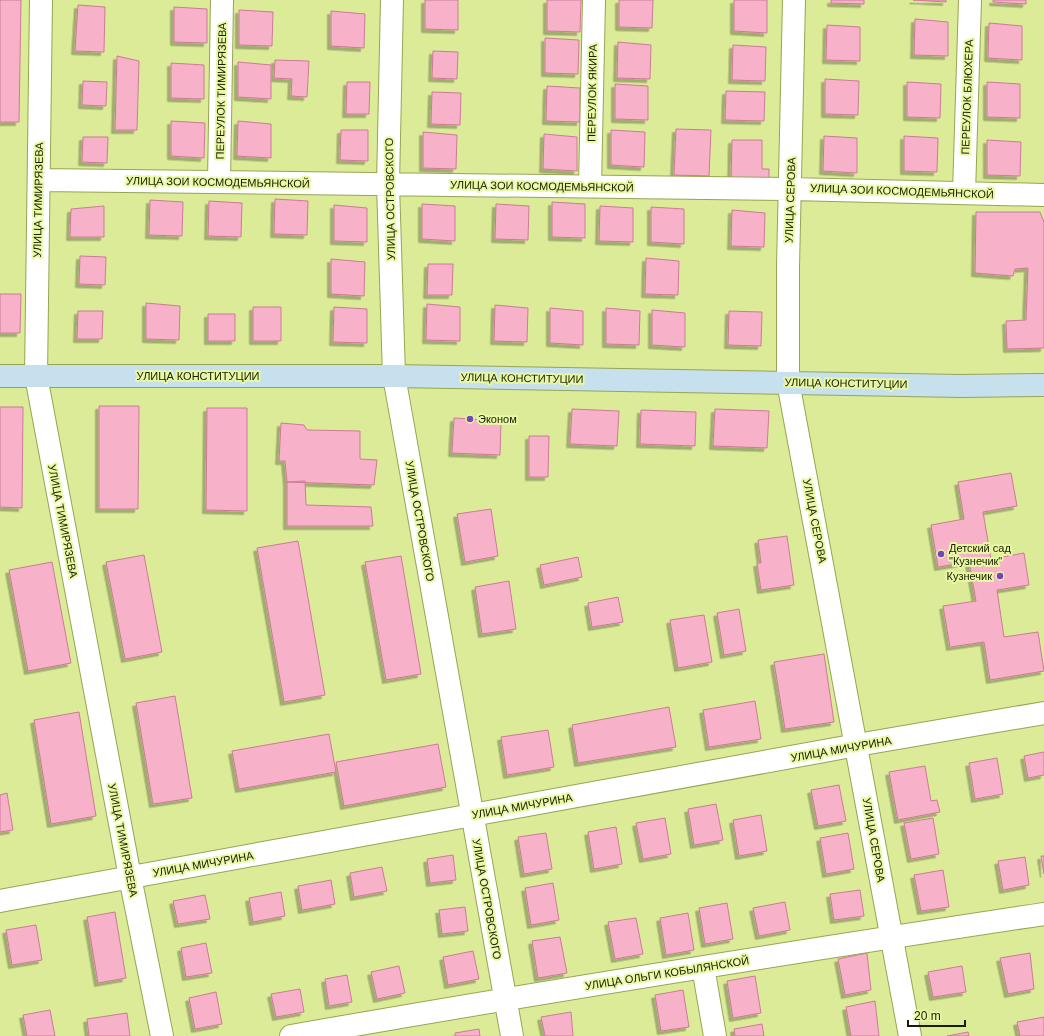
<svg xmlns="http://www.w3.org/2000/svg" width="1044" height="1036" font-family="Helvetica,sans-serif">
  <defs>
    <filter id="shadow"><feDropShadow dx="-3.5" dy="3.5" stdDeviation="0" flood-color="#0004"/></filter>
  </defs>
  <rect width="100%" height="100%" fill="#dbeb97"/>
  <path fill="#f7b1c8" stroke="#cd7a98" filter="url(#shadow)" d="M0 0H21L19 122H0Z
    M425 0H458V30L425 29Z
    M547 0H581L580 32 547 31Z
    M619 0H653L652 28 619 27Z
    M734 0H767V33L734 31Z
    M831 0H864V4L831 3Z
    M913 0H946V2Z
    M993 0H1026V4L993 2Z
    M78 5 105 7 104 52 75 51Z
    M174 7 207 9V43L174 42Z
    M239 10 273 12 272 46 239 45Z
    M331 11 365 14 364 48 331 46Z
    M915 19 948 22V56L914 55Z
    M989 23 1022 26V60L988 58Z
    M827 25 860 27V61L826 60Z
    M545 38 579 40 578 74 545 73Z
    M618 42 651 45 650 79 617 78Z
    M733 45 766 47 765 81 732 80Z
    M433 51 458 52 457 79 432 78Z
    M117 56 139 61 137 130H115Z
    M275 60 309 61 307 97 291 96 292 79 274 78Z
    M238 62 271 65V99L238 97Z
    M171 63 204 65V99L171 98Z
    M825 79 859 81 858 115 825 114Z
    M83 81 107 82 106 106 82 105Z
    M347 82H370L369 114H346Z
    M907 82 941 84 940 118 907 117Z
    M987 82 1020 84V118L987 117Z
    M615 84 648 86V120L615 119Z
    M547 86 580 88V122L546 121Z
    M726 91 765 92 764 121 725 120Z
    M432 92 461 93 460 125 431 124Z
    M171 121 205 123 204 158 171 156Z
    M238 121 271 124V158L237 156Z
    M676 129 711 130 709 176 674 175Z
    M341 130H368V161L340 160Z
    M611 130 645 132 644 167 611 165Z
    M423 132 457 135 456 169 423 168Z
    M544 134 577 137V171L543 169Z
    M824 136 857 138V173L823 171Z
    M904 136 938 138 937 172 904 171Z
    M83 137H108L107 163 82 162Z
    M732 140H762V169H769V182L731 181Z
    M987 140 1021 142 1020 176 987 175Z
    M275 199 308 201 307 235 274 234Z
    M150 200 183 202 182 236 149 235Z
    M209 201 242 203 241 237 208 236Z
    M552 202 585 204V238L552 237Z
    M422 204 455 206V241L422 239Z
    M496 204 529 206 528 240 495 239Z
    M334 205 367 208V242L334 241Z
    M104 206V237H70L71 209Z
    M600 206 633 208V242L599 241Z
    M651 207 684 209V244L651 242Z
    M732 210 765 213 764 247 731 246Z
    M976 212H1040L1044 222V348L1007 349 1006 321 1026 320 1028 268 1015 269 1013 276 975 273Z
    M80 256 106 257 105 285 79 284Z
    M646 258 679 261 678 295 645 294Z
    M331 259 365 262 364 296 331 294Z
    M428 264H453L452 295H427Z
    M0 294H21L20 333H0Z
    M146 303 180 306 179 340 146 339Z
    M427 304 460 307V341L426 340Z
    M495 305 528 308 527 342 494 341Z
    M253 307H281V341H253Z
    M334 307 367 309V343L333 342Z
    M550 308 583 311V345L550 343Z
    M606 308 640 311 639 345 606 344Z
    M652 310 685 313V347L652 345Z
    M78 311H103L102 339H77Z
    M729 311 762 312 761 346 728 345Z
    M208 314H235V341H208Z
    M99 406H139L138 509H99Z
    M0 407H23L22 508 0 507Z
    M207 408H247V511L206 510Z
    M572 409 619 411 617 446 570 444Z
    M715 409 769 411 767 448 713 446Z
    M641 410 696 412 695 446 640 444Z
    M454 418 501 421 500 455 452 453Z
    M281 423 304 425 307 430 360 431V459L377 460 374 485 287 482 285 461H279Z
    M529 436H549L548 477H529Z
    M1011 473 1017 506 983 512 991 559 1024 553 1029 585 997 590 1004 637 1038 632 1044 671 990 680 984 642 950 647 943 606 976 601 969 562 938 567 931 525 964 519 958 482Z
    M305 481 306 505 371 507 373 526H287V482Z
    M491 509 498 556 465 562 457 514Z
    M787 536 794 585 761 590 757 563H761L758 540Z
    M298 541 325 695 284 702 257 548Z
    M144 555 162 652 125 659 106 562Z
    M401 556 421 674 386 680 365 562Z
    M578 557 582 577 544 585 540 565Z
    M52 562 71 663 28 671 9 570Z
    M509 581 516 629 482 634 475 587Z
    M618 597 623 622 592 627 588 603Z
    M739 609 746 651 724 655 717 613Z
    M704 615 712 662 678 668 670 620Z
    M824 654 834 722 785 729 774 662Z
    M175 696 192 798 153 804 136 703Z
    M755 701 761 739 709 747 703 710Z
    M669 707 676 747 578 763 572 725Z
    M79 712 96 816 51 824 34 720Z
    M548 730 554 767 507 775 501 737Z
    M329 734 336 772 239 789 232 751Z
    M438 744 446 787 344 806 336 762Z
    M1044 752V775L1028 778 1024 756Z
    M997 758 1003 794 975 799 969 763Z
    M925 766 931 801 937 800 940 812 898 820 889 772Z
    M839 785 846 821 818 826 811 790Z
    M7 793 13 830 0 832V795Z
    M716 804 723 840 694 845 688 809Z
    M761 815 767 851 739 856 733 820Z
    M665 818 671 854 643 859 636 823Z
    M933 818 939 854 911 859 904 823Z
    M616 827 622 864 594 869 588 832Z
    M546 833 552 869 524 874 518 837Z
    M848 833 854 869 826 874 820 838Z
    M453 855 456 880 430 883 427 859Z
    M1041 856H1044V874Z
    M1025 857 1029 885 1003 890 998 861Z
    M382 867 387 891 354 897 350 873Z
    M943 870 949 907 921 911 914 875Z
    M331 880 335 904 302 910 298 886Z
    M553 883 559 920 531 925 525 888Z
    M860 890 864 916 834 920 830 894Z
    M281 892 285 916 253 922 249 898Z
    M205 895 210 919 178 924 173 901Z
    M785 902 790 930 759 936 753 908Z
    M727 903 733 939 705 944 699 908Z
    M465 907 468 931 442 934 439 910Z
    M115 912 126 978 98 983 87 917Z
    M688 913 694 950 666 955 660 918Z
    M636 918 643 954 615 959 608 922Z
    M36 925 42 960 12 965 6 930Z
    M560 937 567 973 538 978 532 941Z
    M206 943 212 973 186 977 181 948Z
    M473 951 479 979 448 985 443 957Z
    M867 953 871 990 845 995 838 959Z
    M1030 953 1034 989 1008 994 1000 958Z
    M399 966 405 993 377 999 371 972Z
    M962 966 966 992 933 997 928 972Z
    M347 975 352 1002 329 1006 325 979Z
    M755 976 761 1013 733 1018 727 981Z
    M300 989 304 1012 276 1017 271 994Z
    M683 990 689 1027 661 1031 655 995Z
    M216 992 222 1024 195 1029 189 998Z
    M875 1001 879 1036H851L846 1007Z
    M50 1010 55 1036H27L23 1015Z
    M571 1012 573 1036H545L541 1017Z
    M127 1013 130 1036H89L87 1019Z
    M1044 1017V1036H1020L1017 1022Z
    M762 1024 764 1036H735L734 1029Z
    M479 1029 480 1036H455V1033Z
    M968 1032 969 1036H947Z"/>
  <g fill="none" stroke-linecap="round" stroke-linejoin="round">
    <g stroke="#97a553" stroke-width="24">
      <path id="street" d="M41 0 36 376 130 877 162 1036
        M392 0 388 184 394 376 512 1036
        M794 0 788 267V382L910 1036
        M39 180 791 189 1044 195
        M219 182 222 0
        M590 186 594 0
        M964 193 970 0
        M0 901 857 745 1044 713
        M703 967 715 1036
        M291 1036C542 992 793 952 1044 914"/>
    </g>
    <g stroke="#97a553" stroke-width="24">
      <path id="secondary" d="M0 376H394L961 386 1044 385"/>
    </g>
    <use href="#street" stroke="#fff" stroke-width="22"/>
    <use href="#secondary" stroke="#c6e0ee" stroke-width="22"/>
  </g>
  <g fill="#7446be" stroke="#e8f8a4" stroke-width="1.5">
    <circle cx="470" cy="419" r="4"/>
    <circle cx="941" cy="554" r="4"/>
    <circle cx="1000" cy="576" r="4"/>
  </g>
  <g text-anchor="middle" dominant-baseline="central" stroke-width="4" stroke-linejoin="round" paint-order="stroke">
    <g font-size="11" fill="#181d00" stroke="#e8f8a4">
      <text transform="translate(221 91) rotate(-89)">ПЕРЕУЛОК ТИМИРЯЗЕВА</text>
      <text transform="translate(592 93) rotate(-89)">ПЕРЕУЛОК ЯКИРА</text>
      <text transform="translate(967 97) rotate(-88)">ПЕРЕУЛОК БЛЮХЕРА</text>
      <text transform="translate(218 182) rotate(1)">УЛИЦА ЗОИ КОСМОДЕМЬЯНСКОЙ</text>
      <text transform="translate(542 186) rotate(1)">УЛИЦА ЗОИ КОСМОДЕМЬЯНСКОЙ</text>
      <text transform="translate(902 191) rotate(2)">УЛИЦА ЗОИ КОСМОДЕМЬЯНСКОЙ</text>
      <text transform="translate(390 199) rotate(-91)">УЛИЦА ОСТРОВСКОГО</text>
      <text transform="translate(38 200) rotate(-89)">УЛИЦА ТИМИРЯЗЕВА</text>
      <text transform="translate(790 200) rotate(-88)">УЛИЦА СЕРОВА</text>
      <text x="198" y="376">УЛИЦА КОНСТИТУЦИИ</text>
      <text transform="translate(522 378) rotate(1)">УЛИЦА КОНСТИТУЦИИ</text>
      <text transform="translate(846 383) rotate(1)">УЛИЦА КОНСТИТУЦИИ</text>
      <text transform="translate(63 521) rotate(79)">УЛИЦА ТИМИРЯЗЕВА</text>
      <text transform="translate(420 521) rotate(80)">УЛИЦА ОСТРОВСКОГО</text>
      <text transform="translate(815 521) rotate(79)">УЛИЦА СЕРОВА</text>
      <text transform="translate(841 749) rotate(-10)">УЛИЦА МИЧУРИНА</text>
      <text transform="translate(522 806) rotate(-10)">УЛИЦА МИЧУРИНА</text>
      <text transform="translate(123 840) rotate(79)">УЛИЦА ТИМИРЯЗЕВА</text>
      <text transform="translate(874 840) rotate(80)">УЛИЦА СЕРОВА</text>
      <text transform="translate(203 864) rotate(-10)">УЛИЦА МИЧУРИНА</text>
      <text transform="translate(487 899) rotate(80)">УЛИЦА ОСТРОВСКОГО</text>
      <text transform="translate(667 973) rotate(-9)">УЛИЦА ОЛЬГИ КОБЫЛЯНСКОЙ</text>
    </g>
    <g font-size="11" fill="#181d00" stroke="#e8f8a4" text-anchor="start">
      <text x="478" y="419">Эконом</text>
      <text x="949" y="548">Детский сад<tspan x="949" dy="13">"Кузнечик"</tspan></text>
      <text x="992" y="576" text-anchor="end">Кузнечик</text>
    </g>
  </g>
  <path d="M908 1020v6h57v-6" fill="none" stroke="#181d00" stroke-width="2"/>
  <text x="914" y="1020" font-size="12" fill="#181d00" stroke="#e8f8a4" stroke-width="3" paint-order="stroke">20 m</text>
</svg>
